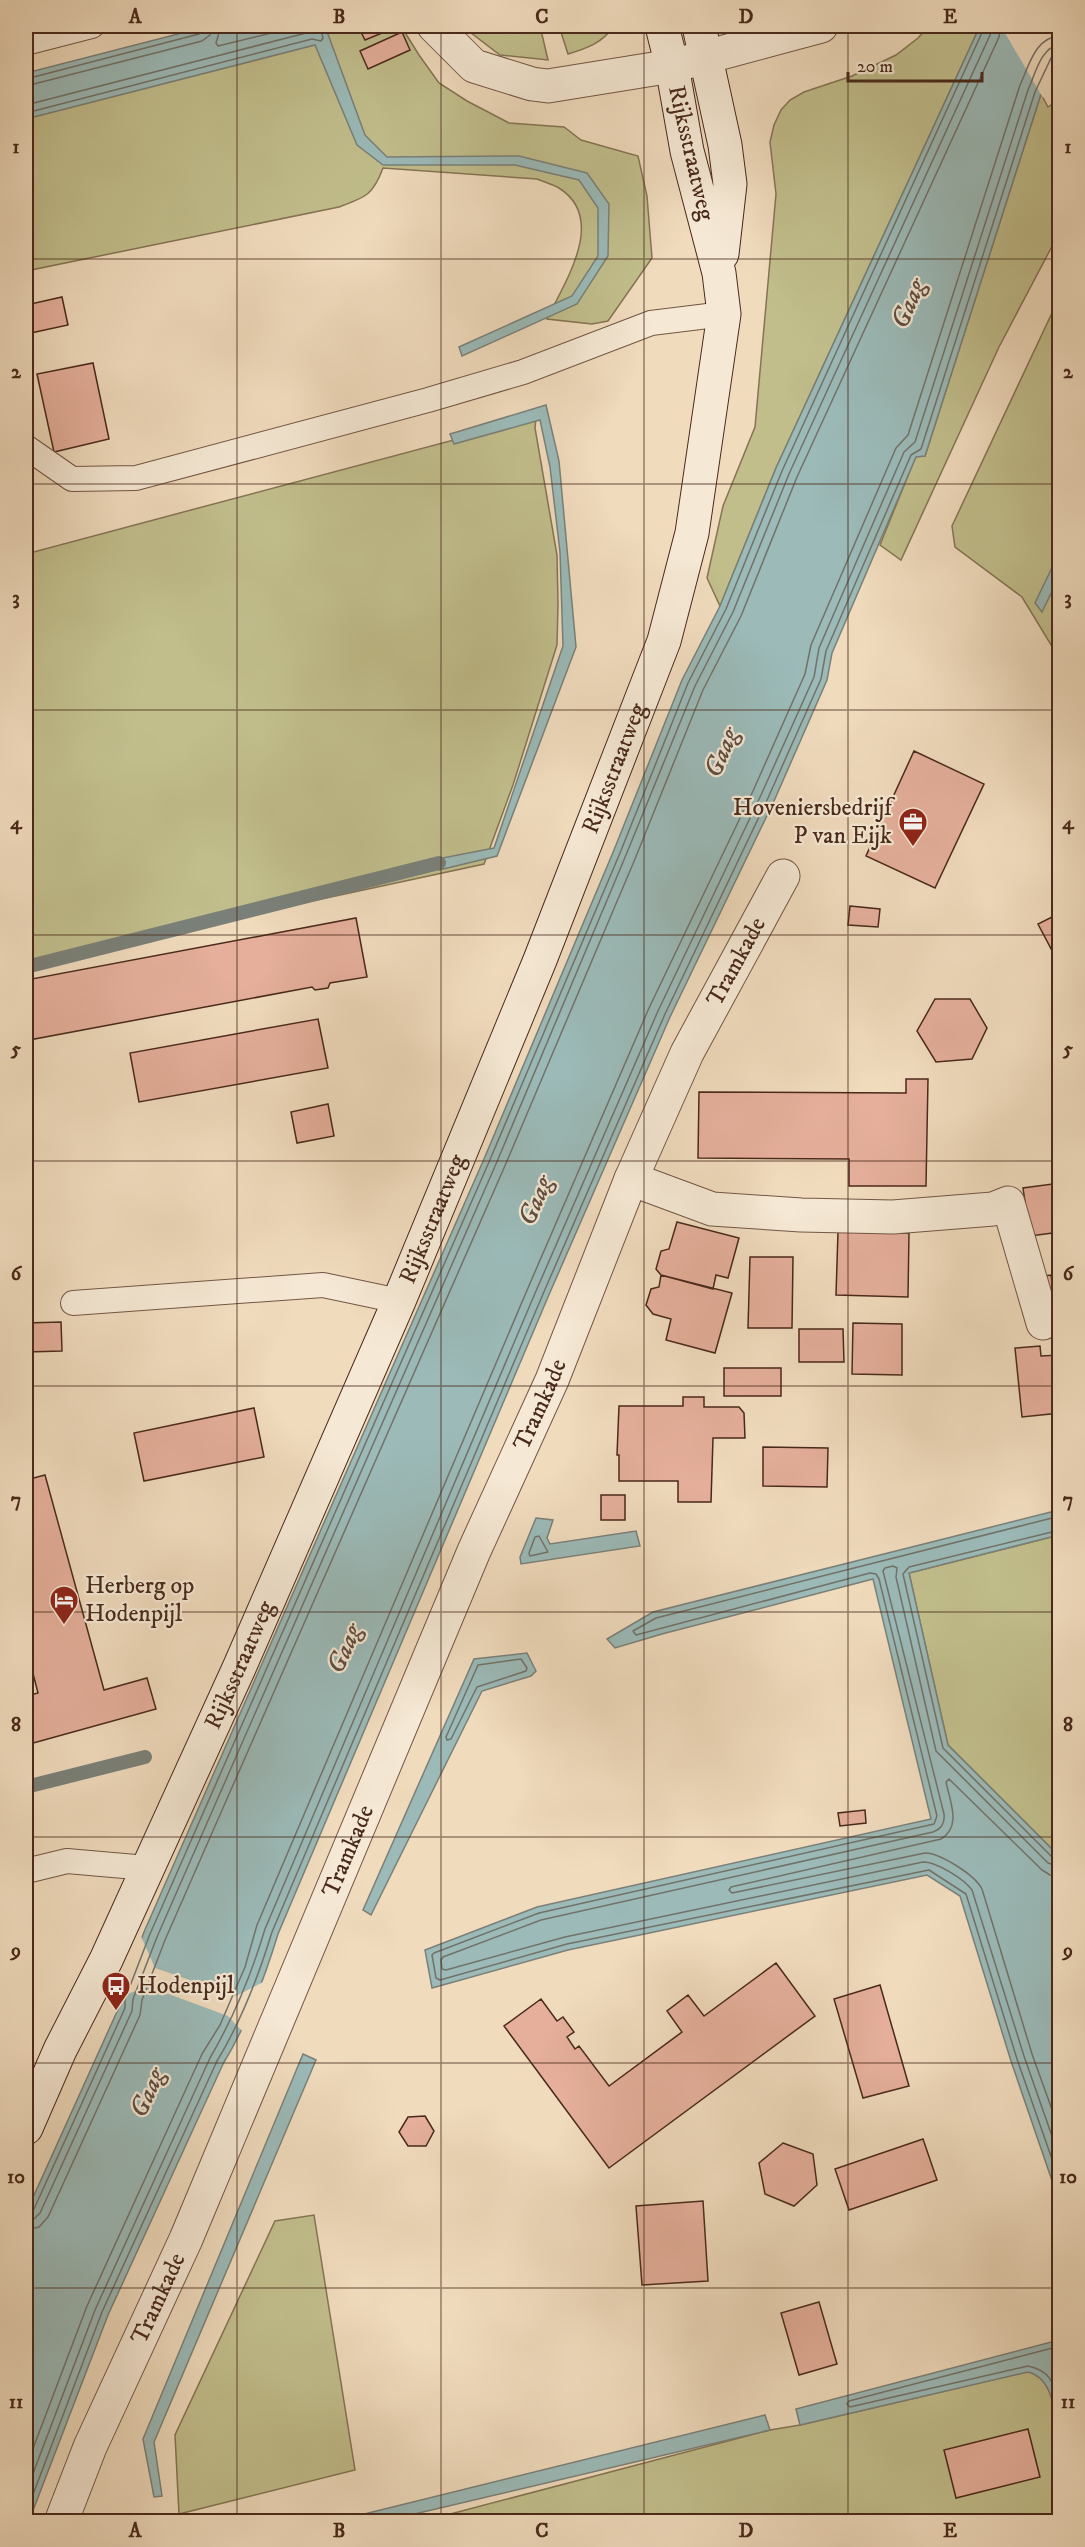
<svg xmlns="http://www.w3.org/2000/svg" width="1085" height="2547" font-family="'IM FELL DW Pica',serif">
  <rect width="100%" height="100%" fill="#f0dbbd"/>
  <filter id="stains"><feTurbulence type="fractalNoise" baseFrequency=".00333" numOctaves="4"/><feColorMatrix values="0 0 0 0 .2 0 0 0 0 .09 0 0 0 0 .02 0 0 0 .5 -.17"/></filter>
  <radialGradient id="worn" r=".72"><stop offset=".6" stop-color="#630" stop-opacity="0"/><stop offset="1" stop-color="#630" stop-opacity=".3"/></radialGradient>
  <path fill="#c1be8c" stroke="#857454" stroke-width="1.5" d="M214 26H401L419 55 439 83 467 101 509 123 564 127 581 140 638 156 647 196 652 258 608 321 592 324 547 319C564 283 608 219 559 188 552 184 544 182 537 179L383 168C373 195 366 197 339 207L26 271V78Z
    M462 26H540L548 60 500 55Z
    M559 26H614C602 43 588 48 568 54Z
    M929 26H980L776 468 720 606 707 578 723 506 755 427 776 194 770 142 774 125 781 110 790 100 804 92 852 76 896 55 918 38Z
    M1041 94 1048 107 1054 103 1059 112V233L999 347 901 560 880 545 916 456H925Z
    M1059 298V658L1022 597 955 547 952 526Z
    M536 418 535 428 557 555 558 604 557 645 513 785 484 864 289 906 26 970V554Z
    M1059 1535V1856L948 1745 909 1573Z
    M314 2215 355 2470 179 2514 175 2435 275 2221Z
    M1059 2364V2521L420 2522 770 2430 800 2425Z"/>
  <path fill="#9bbab8" stroke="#7a8079" stroke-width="1.5" d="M209 26H325L365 135 387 157 519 156 587 173 609 204 608 256 577 304 462 356 459 347 572 296 598 256V208L579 180 515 165H383L357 145 315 45 26 119V73Z
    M980 26H1059V53L1041 94 925 456 916 457 832 653 827 680 774 801 670 1017 548 1297 278 1934C264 1980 248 2023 223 2064L108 2315 29 2521 26 2522V2213L120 2005 118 2000 144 1932 484 1159 614 850 682 680 720 606 776 468Z
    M546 405 559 461 576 647 497 856 439 870 437 859 494 848 563 646 560 552 550 467 540 420 454 444 450 434Z
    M1059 553V577L1042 612 1035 603Z
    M1059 1510V1535L909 1573 948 1745 1059 1856V2201L1011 2061 960 1896 927 1875 568 1950 432 1988 425 1950 537 1907 931 1819 873 1579 662 1634 615 1648 607 1639 653 1612Z
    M536 1518 553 1520 547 1538 550 1544 636 1531 640 1546 521 1564 520 1557Z
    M527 1653 536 1671 531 1676 482 1691 371 1915 363 1910 474 1659Z
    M303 2054 316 2060 154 2442 162 2496 154 2497 143 2439Z
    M1059 2340V2433C1054 2411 1053 2378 1028 2372L800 2425 796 2409Z
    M765 2415 770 2430 385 2521H336Z"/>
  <path fill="#f0dbbd" d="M1001 26H1059L1060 60 1043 98Z
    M140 1934 155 1968 236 1996 265 1981 243 2032 228 2016 147 1986 116 1999Z"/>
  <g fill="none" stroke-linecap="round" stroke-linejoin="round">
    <path stroke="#72726a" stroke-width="1.5" d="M221 26 216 43 218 46 300 26
      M26 79 199 34 203 31 204 26
      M26 86 202 41 210 35 212 26
      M26 105 310 32 312 26
      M26 113 312 39 321 41 323 38 320 26
      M1060 1516 656 1618 633 1631 636 1635 870 1573 876 1574 879 1579 937 1816 934 1824 539 1913 434 1953 432 1955 436 1978 440 1980 567 1944 929 1870 966 1894 1017 2059 1060 2182
      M1060 1530 909 1567 903 1574 943 1748 1053 1858 1060 1860
      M539 1536 548 1552 530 1556 529 1553 535 1537Z
      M521 1659 527 1668 526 1671 477 1687 451 1739 447 1740 446 1737 478 1665Z
      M1060 1867 1048 1863 936 1751 896 1577 897 1568 893 1566 885 1568 883 1571 944 1814C945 1823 942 1829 933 1832L541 1920 443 1957 441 1960 442 1969 446 1970 565 1937 923 1862C937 1862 964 1879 972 1890L1024 2056 1060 2159
      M1060 1876 1050 1875 1042 1870 949 1779 946 1782C950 1802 962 1826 941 1839L731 1887 729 1890 732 1893 925 1853C940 1853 975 1875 982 1889L1032 2054 1060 2132
      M26 2213 34 2209 125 2008V1999L150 1934 489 1162 620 853 688 683 726 609 782 471 985 26
      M26 2221 34 2219 40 2213 132 2011 133 1999 157 1937 496 1164 626 855 695 686 733 612 789 474 991 33 992 26
      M26 2230 39 2227 48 2217 140 2015 142 2000 165 1940 504 1168 635 859 703 690 741 616 797 477 999 37 1001 26
      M1060 2346 849 2401 847 2404 850 2407 1028 2366C1053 2371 1054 2386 1060 2409
      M26 2467 87 2306 202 2054 220 2025 245 1967 257 1925 528 1288 649 1008 753 791 805 674 811 645 896 448 908 435 1020 85C1029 66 1035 37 1060 36
      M26 2492 95 2310 210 2058C235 2015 251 1976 265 1929L536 1291 658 1011 761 795 814 677 819 648 904 452 915 442 1028 90C1035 75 1041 46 1060 45
      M26 2513 102 2312 217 2061C242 2020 258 1978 272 1932L543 1294 665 1014 768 798 821 679 826 651 911 455 921 449 1035 92 1052 56 1060 52"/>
    <path stroke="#7a8079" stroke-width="14" d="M26 967 439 863
      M26 1787 145 1757"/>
  </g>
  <path fill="#e5af9b" stroke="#49291b" stroke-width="1.5" d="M358 26H399L365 40Z
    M402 32 410 50 368 69 360 51Z
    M62 297 68 325 26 334V305Z
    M93 363 109 439 54 452 37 374Z
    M914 751 984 784 935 888 866 856Z
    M850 906 880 909 878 927 848 925Z
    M1054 916 1060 927V959L1057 960 1038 924Z
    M356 918 367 977 330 983 328 988 315 990 312 987 29 1040 26 1020V980Z
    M935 999H970L987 1028 972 1059 936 1062 917 1031Z
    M318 1019 328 1068 139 1102 130 1053Z
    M906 1079H928L926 1186H849V1159L698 1158 699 1092 906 1093Z
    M328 1104 334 1136 297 1143 291 1112Z
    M1060 1183V1232L1030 1236 1023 1188Z
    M677 1222 739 1238 728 1278 716 1275 713 1289 661 1275 656 1269 661 1251 669 1249Z
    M838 1232 909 1233 908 1297 836 1295Z
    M750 1257H793L792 1328H748Z
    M661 1275 732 1293 715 1353 666 1340 671 1319 653 1314 646 1305 651 1289 659 1287Z
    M1051 1275 1055 1300 1041 1302 1037 1277Z
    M61 1322 62 1351 26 1352V1323Z
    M853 1323 902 1324V1375L852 1374Z
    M799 1329H843L844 1362H799Z
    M1040 1346 1041 1356 1060 1355V1413L1022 1417 1015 1348Z
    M724 1368H781V1396H724Z
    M683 1397H704V1407H739L744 1413 745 1438H713L711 1502H678V1481H619V1455H617L619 1406H683Z
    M254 1408 264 1457 144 1481 134 1433Z
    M763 1447 828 1448 827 1487 763 1486Z
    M45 1475 104 1690 147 1678 156 1709 26 1745V1696L38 1693 26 1646V1480Z
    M601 1495H625V1520H601Z
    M865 1810 866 1823 840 1826 838 1813Z
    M776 1963 815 2016 609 2168 504 2026 541 1999 557 2021 563 2017 574 2032 567 2037 575 2049 579 2046 609 2086 682 2032 667 2011 688 1995 704 2016Z
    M880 1985 909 2086 863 2098 834 1999Z
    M425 2116 434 2131 426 2146H408L399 2132 408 2117Z
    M923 2139 937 2180 849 2210 835 2169Z
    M783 2143 813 2154 817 2185 794 2206 765 2194 759 2163Z
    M703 2201 708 2281 642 2285 636 2206Z
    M819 2302 837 2364 799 2375 781 2313Z
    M1028 2429 1040 2477 956 2498 944 2450Z"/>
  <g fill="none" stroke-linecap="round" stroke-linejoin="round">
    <g stroke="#735644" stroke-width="26">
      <path id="service" d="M26 43 92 26
        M26 447 72 479 136 478 428 400 523 372 651 323 724 314
        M73 1303 323 1285 399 1301
        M26 1871 67 1861 147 1868"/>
    </g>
    <g stroke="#735644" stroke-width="35">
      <g id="minor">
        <path d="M434 26 474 66 532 84 548 86 672 66 821 26"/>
        <path d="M631 1179 712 1209 801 1215 893 1217 993 1209 1008 1203 1043 1323"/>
        <path id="s1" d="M61 2522 90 2447 186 2239 474 1551 552 1380 631 1179 687 1053 783 876"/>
      </g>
    </g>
    <g stroke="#49291b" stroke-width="35">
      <g id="secondary">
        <path d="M699 26 725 145 730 184 722 254"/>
        <path id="s2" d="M26 2128 60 2050 106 1960 239 1668 399 1301 540 960 664 641 692 533 724 314 719 273 687 151 672 66 662 26"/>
      </g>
    </g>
    <use href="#service" stroke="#f5e8d4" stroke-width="24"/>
    <use href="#minor" stroke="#f5e8d4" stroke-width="33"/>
    <use href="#secondary" stroke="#f5e8d4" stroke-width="33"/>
  </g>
  <path fill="none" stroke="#49291b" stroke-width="1.5" stroke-opacity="0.55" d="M237 26V2522M441 26V2522M644 26V2522M848 26V2522M26 259H1060M26 484H1060M26 710H1060M26 935H1060M26 1161H1060M26 1386H1060M26 1612H1060M26 1837H1060M26 2063H1060M26 2288H1060"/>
  <defs>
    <g id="office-pin" transform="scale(1.5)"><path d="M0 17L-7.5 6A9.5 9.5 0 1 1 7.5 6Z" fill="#8f2418" stroke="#f5e8d4"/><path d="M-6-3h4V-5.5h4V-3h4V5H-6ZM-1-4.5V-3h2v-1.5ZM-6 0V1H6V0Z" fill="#fff"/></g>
    <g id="hotel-pin" transform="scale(1.5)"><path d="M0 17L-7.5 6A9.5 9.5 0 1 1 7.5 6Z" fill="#8f2418" stroke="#f5e8d4"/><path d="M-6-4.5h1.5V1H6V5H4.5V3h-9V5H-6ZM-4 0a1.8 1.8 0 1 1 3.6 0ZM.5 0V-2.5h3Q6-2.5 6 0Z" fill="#fff"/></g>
    <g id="bus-pin" transform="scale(1.5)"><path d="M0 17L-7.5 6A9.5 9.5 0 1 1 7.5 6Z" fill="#8f2418" stroke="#f5e8d4"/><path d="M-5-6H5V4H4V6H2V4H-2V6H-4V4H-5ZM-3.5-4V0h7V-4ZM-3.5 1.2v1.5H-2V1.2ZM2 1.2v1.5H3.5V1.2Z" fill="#fff"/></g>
  </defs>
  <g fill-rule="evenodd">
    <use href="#office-pin" x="913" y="822"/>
    <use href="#hotel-pin" x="64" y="1600"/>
    <use href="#bus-pin" x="116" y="1986"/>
  </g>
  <g text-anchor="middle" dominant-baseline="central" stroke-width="4.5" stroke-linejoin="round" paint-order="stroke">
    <g font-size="24" fill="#49291b" stroke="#f5e8d4">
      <text transform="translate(691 153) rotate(77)">Rijksstraatweg</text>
      <text stroke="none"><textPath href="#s2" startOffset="1482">Rijksstraatweg</textPath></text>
      <text stroke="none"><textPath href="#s1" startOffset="1701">Tramkade</textPath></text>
      <text stroke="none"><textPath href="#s2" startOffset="996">Rijksstraatweg</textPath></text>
      <text stroke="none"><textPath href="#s1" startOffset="1216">Tramkade</textPath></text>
      <text stroke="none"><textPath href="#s2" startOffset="510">Rijksstraatweg</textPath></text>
      <text stroke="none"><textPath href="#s1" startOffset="730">Tramkade</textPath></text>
      <text stroke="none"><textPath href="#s1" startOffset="244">Tramkade</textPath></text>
    </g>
    <g font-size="24" fill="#49291b" stroke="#f5e8d4" text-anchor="start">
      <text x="892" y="808" text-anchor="end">Hoveniersbedrijf<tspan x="892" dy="28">P van Eijk</tspan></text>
      <text x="85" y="1586">Herberg op<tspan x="85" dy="28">Hodenpijl</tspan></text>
      <text x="137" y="1986">Hodenpijl</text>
    </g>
    <g font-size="26" font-style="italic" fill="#5e4d42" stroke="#f5e8d4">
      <text transform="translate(909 304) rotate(-67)">Gaag</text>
      <text transform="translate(722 753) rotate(-67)">Gaag</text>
      <text transform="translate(536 1201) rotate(-67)">Gaag</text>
      <text transform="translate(345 1649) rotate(-66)">Gaag</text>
      <text transform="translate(148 2093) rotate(-66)">Gaag</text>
    </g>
  </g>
  <rect width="1085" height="2547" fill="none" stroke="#f0dbbd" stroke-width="66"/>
  <path d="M848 72v9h134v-9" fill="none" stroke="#49291b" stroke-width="3"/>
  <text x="857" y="72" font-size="18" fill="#49291b" stroke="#f5e8d4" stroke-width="4.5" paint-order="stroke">20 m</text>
  <rect x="33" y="33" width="1019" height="2481" fill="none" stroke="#49291b" stroke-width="2"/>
  <g font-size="20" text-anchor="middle" font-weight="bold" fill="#49291b">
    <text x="135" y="23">A</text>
    <text x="339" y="23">B</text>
    <text x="542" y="23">C</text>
    <text x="746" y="23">D</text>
    <text x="950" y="23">E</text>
    <text x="16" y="153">1</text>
    <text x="1068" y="153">1</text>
    <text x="16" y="378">2</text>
    <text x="1068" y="378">2</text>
    <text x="16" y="604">3</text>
    <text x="1068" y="604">3</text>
    <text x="16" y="829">4</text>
    <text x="1068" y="829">4</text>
    <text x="16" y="1055">5</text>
    <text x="1068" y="1055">5</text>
    <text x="16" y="1280">6</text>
    <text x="1068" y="1280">6</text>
    <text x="16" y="1506">7</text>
    <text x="1068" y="1506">7</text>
    <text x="16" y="1731">8</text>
    <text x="1068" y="1731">8</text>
    <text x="16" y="1957">9</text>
    <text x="1068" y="1957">9</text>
    <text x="16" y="2183">10</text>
    <text x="1068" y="2183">10</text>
    <text x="16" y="2408">11</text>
    <text x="1068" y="2408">11</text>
    <text x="135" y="2537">A</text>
    <text x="339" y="2537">B</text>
    <text x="542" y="2537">C</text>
    <text x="746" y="2537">D</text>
    <text x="950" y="2537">E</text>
  </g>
  <rect width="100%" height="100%" filter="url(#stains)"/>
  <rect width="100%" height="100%" fill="url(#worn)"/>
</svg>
